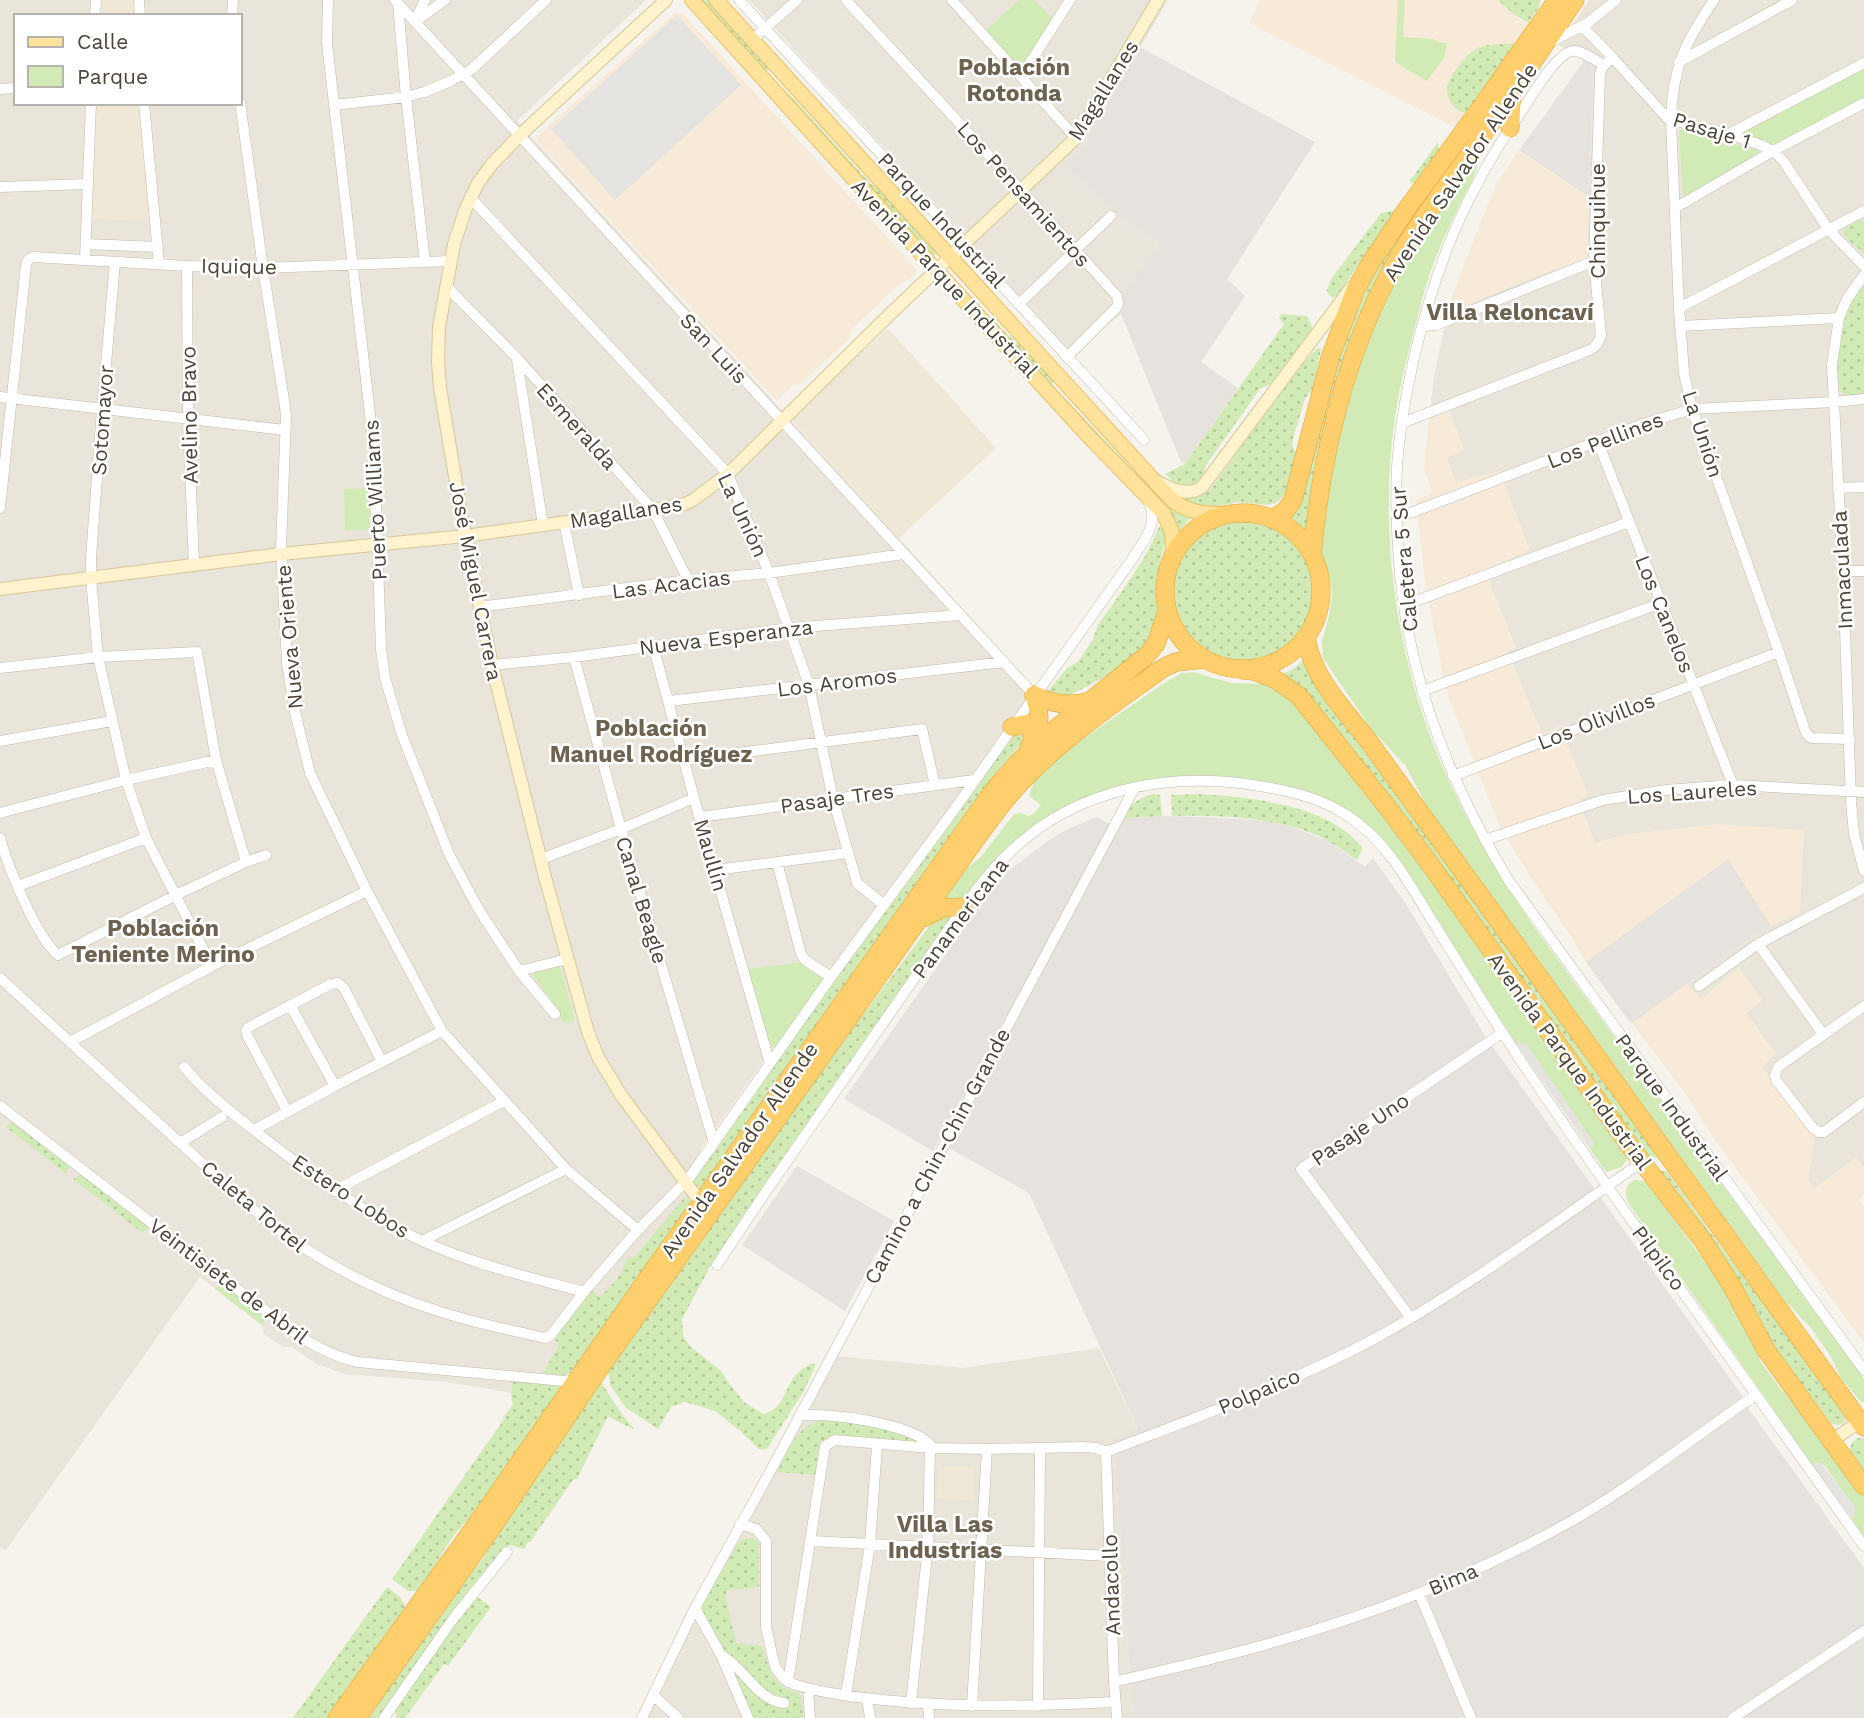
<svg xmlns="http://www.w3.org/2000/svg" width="1864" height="1718" font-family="'Work Sans',sans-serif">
  <defs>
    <pattern id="grass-dots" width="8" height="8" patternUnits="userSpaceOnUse" patternTransform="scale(1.75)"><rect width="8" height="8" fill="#d2eab5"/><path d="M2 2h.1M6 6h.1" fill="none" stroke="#b6ca9c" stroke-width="1.8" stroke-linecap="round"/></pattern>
  </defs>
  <rect width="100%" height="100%" fill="#f6f3ec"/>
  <path fill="#eae5da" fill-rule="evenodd" d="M0 0H646L517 121 899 538 1035 689 901 877 815 989 700 1150 715 1164 544 1396 511 1393 447 1382 344 1374 317 1364 292 1347H283L264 1334 262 1325 200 1277 6 1550 0 1547ZM16 16H240V103H16Z
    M749 0H1168L1081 150 1064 165 1113 212 1159 244 1124 292 1121 314 1072 354Z
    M1589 0H1864V1169L1856 1158 1814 1189 1808 1180 1814 1139 1761 1066 1776 1054 1746 1013 1761 1001 1701 999 1686 984 1746 941 1771 926 1719 824 1622 835 1595 844 1578 799 1588 795 1559 727 1542 734 1507 651 1515 646 1484 570 1529 549 1500 472 1456 483 1447 458 1464 450 1449 411 1429 419 1434 376 1448 310 1451 311 1542 274 1587 258 1593 82 1591 66 1588 62 1584 61 1559 45Z
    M1099 1348 1138 1430 1114 1441 1131 1695 1134 1718H641L664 1671 675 1638 826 1355 963 1368Z"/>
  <path fill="#f7ead8" d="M1260 0H1498L1522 21 1528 23 1532 21 1460 130 1249 23Z
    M682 13 916 269V273L910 279 901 283 852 329 849 339 799 385 794 384 777 401 537 141V136L674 14Z
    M1519 150 1589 197 1587 258 1542 274 1450 311 1448 310 1451 299 1485 211 1499 180Z
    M1448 410 1464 450 1447 458 1456 482 1500 471 1529 550 1484 571 1515 647 1507 652 1542 734 1560 727 1588 795 1578 800 1595 844 1622 835 1719 824 1804 830 1800 912 1771 926 1746 941 1687 984 1701 999 1739 968 1762 1000 1746 1013 1776 1054 1762 1066 1814 1139 1808 1180 1814 1189 1856 1158 1864 1169V1195L1859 1200 1864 1207V1343L1715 1140 1685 1093 1586 962 1570 935 1533 881 1500 827 1447 694 1426 590 1416 501 1432 492 1424 469 1429 419Z"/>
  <path fill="#e6e2dd" d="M1140 47 1315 142 1227 279 1245 296 1201 362 1238 388 1185 464 1181 462 1121 314 1124 292 1159 244 1113 212 1064 165 1081 150Z
    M1584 61 1589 62 1591 66 1593 82 1589 197 1519 150Z
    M1162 816 1207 817 1266 821 1290 826 1330 842 1365 867 1373 858 1406 904 1485 1036 1741 1394 1750 1411 1864 1568V1718H1134L1131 1695 1114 1440 1138 1429 1029 1193 949 1148 1120 823 1126 818Z
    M1097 817 1111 825 933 1151 844 1099 974 914 1007 872 1049 840 1070 828Z
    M1728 859 1771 926 1746 941 1631 1024 1586 962Z
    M797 1166 894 1221 845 1311 742 1245Z"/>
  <path fill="#efe8d6" d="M101 0H134V16H100Z
    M94 103H139L150 221 91 219Z
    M888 328 996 448 899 538 791 419Z
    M974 1466V1500L936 1499 939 1467Z"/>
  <path fill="url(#grass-dots)" d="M697 0H708L771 70 759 69Z
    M1498 0H1541L1538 9 1528 23 1512 13Z
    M1564 0 1496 107 1308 533 1290 517C1318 427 1339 333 1387 251Z
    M1521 43 1467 112C1460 112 1457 111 1453 105 1450 101 1447 95 1447 89 1447 78 1467 54 1476 49 1486 43 1510 44 1521 43Z
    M773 79 796 101 871 184 881 191 937 252 933 257Z
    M1438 142 1439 152 1417 183 1409 182Z
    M1396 210 1337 296 1332 297 1328 294 1327 290 1331 279 1381 213Z
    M1864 219V253L1849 241 1843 231 1847 226Z
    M950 274 1006 333 1027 350 1054 379 1051 386 948 276Z
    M1864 281V393C1823 417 1841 331 1846 314 1851 302 1857 292 1864 281Z
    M1281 314 1307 316 1312 326V330L1275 382 1260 389 1206 465 1202 480C1184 490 1180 488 1165 474L1185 464 1284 324 1279 318Z
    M1318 348 1321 349 1314 387 1305 399 1292 442 1293 447 1297 455 1287 493 1276 503 1268 505 1238 502 1209 508 1191 506 1174 494C1188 498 1198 499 1210 490L1298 368Z
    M1064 397 1132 469C1152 484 1167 511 1191 517L1178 532 1174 518 1169 511 1064 401Z
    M1171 592a72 72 0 1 1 144 0a72 72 0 1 1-144 0Z
    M1163 525 1166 538 1156 579 1158 611 1152 635 1139 653 1115 672 1070 695 1067 696 1049 694V690L1067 668 1079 661 1093 639 1098 625 1127 584 1147 553 1159 527Z
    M1306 658 1660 1158 1647 1156 1279 676 1293 669Z
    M1022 726 1026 739C1004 761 974 798 960 825L702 1188 698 1189 694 1186V1181L834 981 1017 729Z
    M1153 794 1160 795 1162 816 1127 818 1120 823C1128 809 1135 798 1153 794Z
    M1198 794C1250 797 1328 804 1363 848L1357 860C1344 851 1333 843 1319 836 1276 817 1219 815 1172 816L1171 795Z
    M952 915 777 1166 710 1267 682 1319 683 1335 690 1346 721 1371 728 1382 744 1402 763 1414C784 1409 783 1391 795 1376 800 1370 806 1366 813 1363L816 1364 804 1391 767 1449H759L740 1431 715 1411 685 1402 671 1407 658 1429 625 1407 610 1385 608 1370 852 1028 869 1007 937 916Z
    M14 1121 68 1164 69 1168 65 1173 6 1127 11 1122Z
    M1658 1169 1667 1172 1727 1255 1744 1274 1848 1416C1845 1424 1839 1427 1831 1423L1773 1346Z
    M81 1174 149 1225 143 1233 73 1179Z
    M684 1198H688L691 1202 572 1373 565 1375H542L558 1347 557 1342 554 1338 591 1290 600 1297 616 1281 622 1271 628 1257 632 1258 638 1253Z
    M513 1382 559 1385 561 1389 476 1513C450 1532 437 1565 419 1591H408L392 1579 507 1415 498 1424 513 1405 511 1393Z
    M601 1382 621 1413 635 1430 609 1417 607 1418 577 1479 573 1480 530 1542H528L524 1549 509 1545 503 1549 482 1576 471 1587 378 1718H363L461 1583C477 1569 489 1552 496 1533Z
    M819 1421C848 1417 896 1429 922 1442L829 1439 817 1475 777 1472C787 1453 796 1427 819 1421Z
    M1858 1438H1864V1474L1849 1452 1852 1442Z
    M752 1538 757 1540 759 1544V1587L728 1590 725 1595 736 1643 762 1646C770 1671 772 1687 800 1694L804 1718H751L700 1610 737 1545 741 1540Z
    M387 1587C395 1594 407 1599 405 1611L329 1718H293Z
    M476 1596 491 1607 448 1666 444 1664 405 1718H396V1708L400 1702Z"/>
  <path fill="#d2eab5" d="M1019 0H1034L1052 18 1023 66 1020 67 985 31Z
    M1398 0H1405L1403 37 1433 39 1438 42 1447 43 1444 58 1427 81 1400 65 1395 60Z
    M1864 68V99L1772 146 1746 135 1745 133 1746 130Z
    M1681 129 1749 148 1757 150 1759 154 1685 197 1683 194 1679 132Z
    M1485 147C1479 158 1477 170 1472 181 1469 187 1465 193 1462 200 1450 224 1439 248 1430 273 1425 288 1421 303 1417 319 1409 351 1400 383 1395 417 1379 524 1394 640 1432 741 1458 809 1496 871 1537 931L1864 1379V1402H1861L1841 1378 1831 1357 1811 1328 1785 1301 1427 806 1405 765 1372 730 1323 658 1322 641 1330 612 1332 591 1330 580 1320 548 1337 438 1369 333 1403 261Z
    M369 488 370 530H345L344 489Z
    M1193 672 1231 683 1265 684 1288 695 1346 763 1360 789 1371 802 1389 817 1628 1157 1622 1167 1606 1172 1590 1149 1594 1143 1519 1042 1516 1043C1491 1004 1466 966 1442 926 1421 894 1403 858 1375 831 1342 801 1302 789 1259 782 1190 771 1143 774 1078 802 1057 812 1037 822 1019 837 997 855 979 878 963 901L940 902 961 872 980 858 1014 814 1021 813 1029 816 1034 813 1041 805 1029 796 1034 781 1060 755 1161 685 1182 673Z
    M803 962 825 978 774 1048 769 1043 748 969Z
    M560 966 574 1017V1020L568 1023 564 1022 558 1016 553 1003 533 975V972Z
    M1635 1180 1644 1181 1648 1183 1727 1293 1751 1339 1761 1362 1778 1386 1811 1424 1864 1497V1536L1852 1519 1855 1514 1854 1507 1825 1466 1821 1463 1812 1464 1629 1204C1625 1193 1623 1186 1635 1180Z
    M221 1281 268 1317 262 1325 215 1289Z"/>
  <path fill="#e5e3e0" d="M677 15 741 85 615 200 551 129Z
    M1519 1042 1528 1046 1594 1143 1590 1149 1516 1043Z
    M1821 1463 1855 1507V1514L1852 1519 1812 1464Z"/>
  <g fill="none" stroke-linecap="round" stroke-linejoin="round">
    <g stroke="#c2bbae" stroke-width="11">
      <path id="street" d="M139 0 140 16
        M328 0 327 43 374 449 381 649 385 678 402 735 449 854 479 910 519 971 567 959
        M395 0 1034 695
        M739 0 1144 440
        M846 0 1021 190 1117 296 1118 304 1116 308 1067 357
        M952 0 1076 138
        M1714 0C1685 42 1672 69 1671 121L1679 308 1684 373 1692 409 1779 652 1806 733 1811 738 1850 739
        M398 4 406 97 425 262
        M95 16 96 0
        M232 16 233 0
        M415 21 425 0
        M415 22 445 0
        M1582 26 1612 57 1668 119 1729 134 1761 145 1776 153 1784 162 1828 229 1864 266
        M752 40 797 0
        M1549 43 1589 22 1616 0
        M1679 62 1792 0
        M1604 65C1596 61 1586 53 1576 51 1558 48 1531 98 1521 112 1466 191 1436 264 1414 358 1406 394 1399 431 1397 468 1395 503 1397 539 1400 574 1410 684 1452 787 1509 881L1864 1370
        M1021 77 1070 0
        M0 89 16 88
        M240 102 263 268 284 400 286 416 281 548 287 663 294 708 310 773 367 891 442 1031 566 1169 638 1230
        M144 103 159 264
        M334 105 406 97 424 92 451 81 472 69 546 0
        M1729 134 1864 63
        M0 187 88 184
        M470 197 728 474 769 573 809 685 833 799 857 883 884 905
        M1675 208 1773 151 1864 103
        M86 244 158 247
        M85 260 91 103
        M115 262 102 409 91 558V578L98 657 126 780 146 838 212 966
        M187 266 188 418 194 564
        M1864 275 1847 299 1839 318 1832 365 1843 571 1851 802 1854 834 1864 871
        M446 286 517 358 653 510 688 580
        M1019 304 1111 216
        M1679 308 1864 211
        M1422 326 1436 325 1594 261
        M1680 326 1839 318
        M517 360 543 525
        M0 397 285 430
        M1402 423 1590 350C1596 347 1599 343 1601 336L1594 261 1600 74 1602 68 1612 57
        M1598 442 1733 785
        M1838 488 1864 487
        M0 508 26 265 28 260 33 257 187 266 263 268 450 261
        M1397 518 1643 424 1692 409 1834 402 1864 399
        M564 522 579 595
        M1843 571H1864
        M1405 605 1629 522
        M479 607 688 580 769 573 904 554
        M653 645 694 798 770 1064
        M574 657 621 829 714 1143
        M492 665 574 657 789 628 960 615
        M0 668 98 657 197 652 216 760 246 862
        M1422 691 1661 603
        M669 701 1004 662
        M0 741 112 721
        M685 760 922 729 935 785
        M1453 776 1779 652
        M0 813 126 780 216 760
        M700 817 974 780
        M0 838C8 866 36 937 58 955L176 895 246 862 266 855
        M1485 840 1603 800 1666 790 1733 785 1864 792
        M541 859 621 829 694 798
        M777 862 801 954 805 960 831 977
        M715 870 848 853
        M18 886 146 838
        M1758 944 1823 1034
        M519 971 555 1014
        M0 978 250 1207C306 1255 370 1290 441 1312 475 1323 510 1330 545 1338L550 1336 584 1292 638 1230 689 1178 831 977 954 810 1133 558C1144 540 1160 523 1148 501
        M1699 986 1758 944 1864 888
        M290 1005 335 1086
        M1864 1006 1778 1067 1775 1075 1776 1080 1813 1128 1819 1132H1824L1864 1102
        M70 1042 212 966 367 891
        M184 1067C210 1098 245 1123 277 1148 323 1182 368 1216 420 1240 472 1264 529 1277 584 1292
        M0 1106 284 1325C306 1342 329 1355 357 1362L575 1382
        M287 1111 247 1035 246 1030 249 1027 331 984 338 983 344 988 382 1062
        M254 1130 335 1086 442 1031
        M180 1143 222 1117
        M334 1191 504 1101
        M422 1241 566 1169
        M717 1265 767 1190 964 907C978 887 993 868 1011 851 1076 789 1167 772 1253 785 1287 790 1319 797 1348 816 1386 841 1408 881 1431 919 1455 957 1478 995 1502 1032 1553 1111 1608 1187 1662 1263 1729 1357 1797 1452 1864 1546
        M1410 1317 1301 1169 1502 1033
        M799 1416C825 1411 913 1424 930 1445L928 1547 911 1703
        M1106 1452 1114 1682 1117 1718
        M740 1524 756 1529 766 1541V1627L775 1667 784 1679 793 1684C821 1693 853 1697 883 1700 960 1708 1037 1706 1115 1702
        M811 1541 1110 1556
        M1419 1593 1471 1718
        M695 1608 721 1655 748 1718
        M723 1656C744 1668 759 1702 784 1703
        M788 1682 825 1446 835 1440 931 1448 987 1449 1083 1447 1096 1448 1106 1452C1197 1417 1290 1384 1376 1338 1469 1287 1555 1222 1642 1162
        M1114 1682C1168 1669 1224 1657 1278 1641 1376 1613 1479 1573 1568 1523 1634 1486 1693 1437 1756 1395
        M808 1688 810 1718
        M653 1695 678 1718
        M846 1695 870 1544 877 1445
        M867 1698 870 1718
        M928 1704 929 1718
        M972 1706 987 1449
        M1038 1706 1040 1448
        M384 1718 453 1619 507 1552
        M642 1718 695 1608 771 1470 1135 787
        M1733 1718 1864 1631"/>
    </g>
    <g stroke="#d6c79b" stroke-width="14">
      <path id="secondary" d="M666 0 519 136 492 164 478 183 466 208 454 244 439 327 438 362 440 388 465 536 492 665 545 877 588 1032 598 1057 621 1095 701 1203
        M1158 482C1172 489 1189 498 1203 486L1351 288
        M0 589 281 554 465 536 653 510 685 504 693 500 728 474 889 315 1076 138 1158 0
        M1832 1441 1864 1418"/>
    </g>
    <g stroke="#e6c16a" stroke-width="16">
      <path id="primary" d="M692 0 936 270 1093 441 1164 514 1172 532 1173 549 1169 565
        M716 0 1171 499C1189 514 1206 514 1228 514"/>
    </g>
    <g stroke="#e0a43c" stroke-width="19">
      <path id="highway" d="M1510 128 1512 94
        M1165 591a78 78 0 1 1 156 0a78 78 0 1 1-156 0Z
        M1273 519 1286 510 1293 500 1331 355 1356 289 1370 264 1406 210 1474 117 1557 0
        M1312 554C1321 459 1343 363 1387 278 1409 235 1439 197 1467 158 1503 106 1539 53 1575 0
        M1306 637C1312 679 1346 711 1370 743L1864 1427
        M1243 670 1254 671 1275 679 1299 696 1388 808 1430 864 1632 1149 1703 1241 1732 1286 1766 1350 1864 1486
        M1034 695C1052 704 1070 707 1090 701
        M1012 727 1026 724 1032 732 1033 740
        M1029 747C1040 729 1042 715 1034 695
        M923 918 943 908 964 907
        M337 1718 478 1522 643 1285 993 791 1017 763 1043 739 1146 656 1156 644 1167 611
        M357 1718 489 1532 600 1368 976 839C993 816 1010 792 1031 772 1071 732 1118 701 1163 668L1176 662 1204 659"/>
    </g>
    <use href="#street" stroke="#fff" stroke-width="10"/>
    <use href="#secondary" stroke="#fff3cd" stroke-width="12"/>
    <use href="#primary" stroke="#ffe39c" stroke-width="14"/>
    <use href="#highway" stroke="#ffcf6e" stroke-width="18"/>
  </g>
  <g text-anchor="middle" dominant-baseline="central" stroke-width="5" stroke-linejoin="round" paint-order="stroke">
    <g font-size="21" fill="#4b4439" stroke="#fff">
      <text transform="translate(1103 90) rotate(-58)">Magallanes</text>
      <text transform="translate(1712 130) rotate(17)">Pasaje 1</text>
      <text transform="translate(1460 172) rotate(-56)">Avenida Salvador Allende</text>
      <text transform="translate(1024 194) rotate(48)">Los Pensamientos</text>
      <text transform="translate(942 220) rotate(47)">Parque Industrial</text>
      <text transform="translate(1597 221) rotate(-90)">Chinquihue</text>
      <text transform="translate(239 266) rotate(1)">Iquique</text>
      <text transform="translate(945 278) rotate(47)">Avenida Parque Industrial</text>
      <text transform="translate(714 348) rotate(47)">San Luis</text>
      <text transform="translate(189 415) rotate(-91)">Avelino Bravo</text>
      <text transform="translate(102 420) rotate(-86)">Sotomayor</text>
      <text transform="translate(577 426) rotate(48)">Esmeralda</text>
      <text transform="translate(1703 434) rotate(72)">La Unión</text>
      <text transform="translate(1605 440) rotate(-21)">Los Pellines</text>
      <text transform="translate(375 500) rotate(-93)">Puerto Williams</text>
      <text transform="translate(626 512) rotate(-9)">Magallanes</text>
      <text transform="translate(743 515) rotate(65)">La Unión</text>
      <text transform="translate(1404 559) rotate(-95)">Caletera 5 Sur</text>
      <text transform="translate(1842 570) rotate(-93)">Inmaculada</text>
      <text transform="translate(476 581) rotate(79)">José Miguel Carrera</text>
      <text transform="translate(671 584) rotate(-7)">Las Acacias</text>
      <text transform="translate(1665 614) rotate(68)">Los Canelos</text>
      <text transform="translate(289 637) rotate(-95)">Nueva Oriente</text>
      <text transform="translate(726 637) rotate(-7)">Nueva Esperanza</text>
      <text transform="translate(837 682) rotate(-7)">Los Aromos</text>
      <text transform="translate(1596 721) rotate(-21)">Los Olivillos</text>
      <text transform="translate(1692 792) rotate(-4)">Los Laureles</text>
      <text transform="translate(837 798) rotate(-8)">Pasaje Tres</text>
      <text transform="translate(711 855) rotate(74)">Maullín</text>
      <text transform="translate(642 900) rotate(73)">Canal Beagle</text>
      <text transform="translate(960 918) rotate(-53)">Panamericana</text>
      <text transform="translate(1570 1061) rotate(54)">Avenida Parque Industrial</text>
      <text transform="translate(1672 1107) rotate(54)">Parque Industrial</text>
      <text transform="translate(1360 1129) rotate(-34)">Pasaje Uno</text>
      <text transform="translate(739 1150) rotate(-55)">Avenida Salvador Allende</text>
      <text transform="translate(937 1156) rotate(-62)">Camino a Chin-Chin Grande</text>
      <text transform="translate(351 1196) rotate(33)">Estero Lobos</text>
      <text transform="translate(254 1206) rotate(40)">Caleta Tortel</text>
      <text transform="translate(1659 1258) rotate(54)">Pilpilco</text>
      <text transform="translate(229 1281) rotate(37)">Veintisiete de Abril</text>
      <text transform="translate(1259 1391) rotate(-23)">Polpaico</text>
      <text transform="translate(1453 1579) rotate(-23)">Bima</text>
      <text transform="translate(1111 1585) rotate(-92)">Andacollo</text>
    </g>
    <g font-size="23" font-weight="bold" fill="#6e6250" stroke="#fff">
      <text x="1014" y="67">Población<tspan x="1014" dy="26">Rotonda</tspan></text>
      <text x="1510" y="312">Villa Reloncaví</text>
      <text x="651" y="728">Población<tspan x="651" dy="26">Manuel Rodríguez</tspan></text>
      <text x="163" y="928">Población<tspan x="163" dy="26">Teniente Merino</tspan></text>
      <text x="945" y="1524">Villa Las<tspan x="945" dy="26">Industrias</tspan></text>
    </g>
  </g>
  <rect x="14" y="14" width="228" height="91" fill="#ffffff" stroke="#b7b4b0" stroke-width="2"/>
  <rect x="28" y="37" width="35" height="10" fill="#ffe39c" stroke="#b7b4b0" stroke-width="2"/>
  <text x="77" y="49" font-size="21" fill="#4b4439">Calle</text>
  <rect x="28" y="66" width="35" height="21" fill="#d2eab5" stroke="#b7b4b0" stroke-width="2"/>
  <text x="77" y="84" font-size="21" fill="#4b4439">Parque</text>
</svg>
